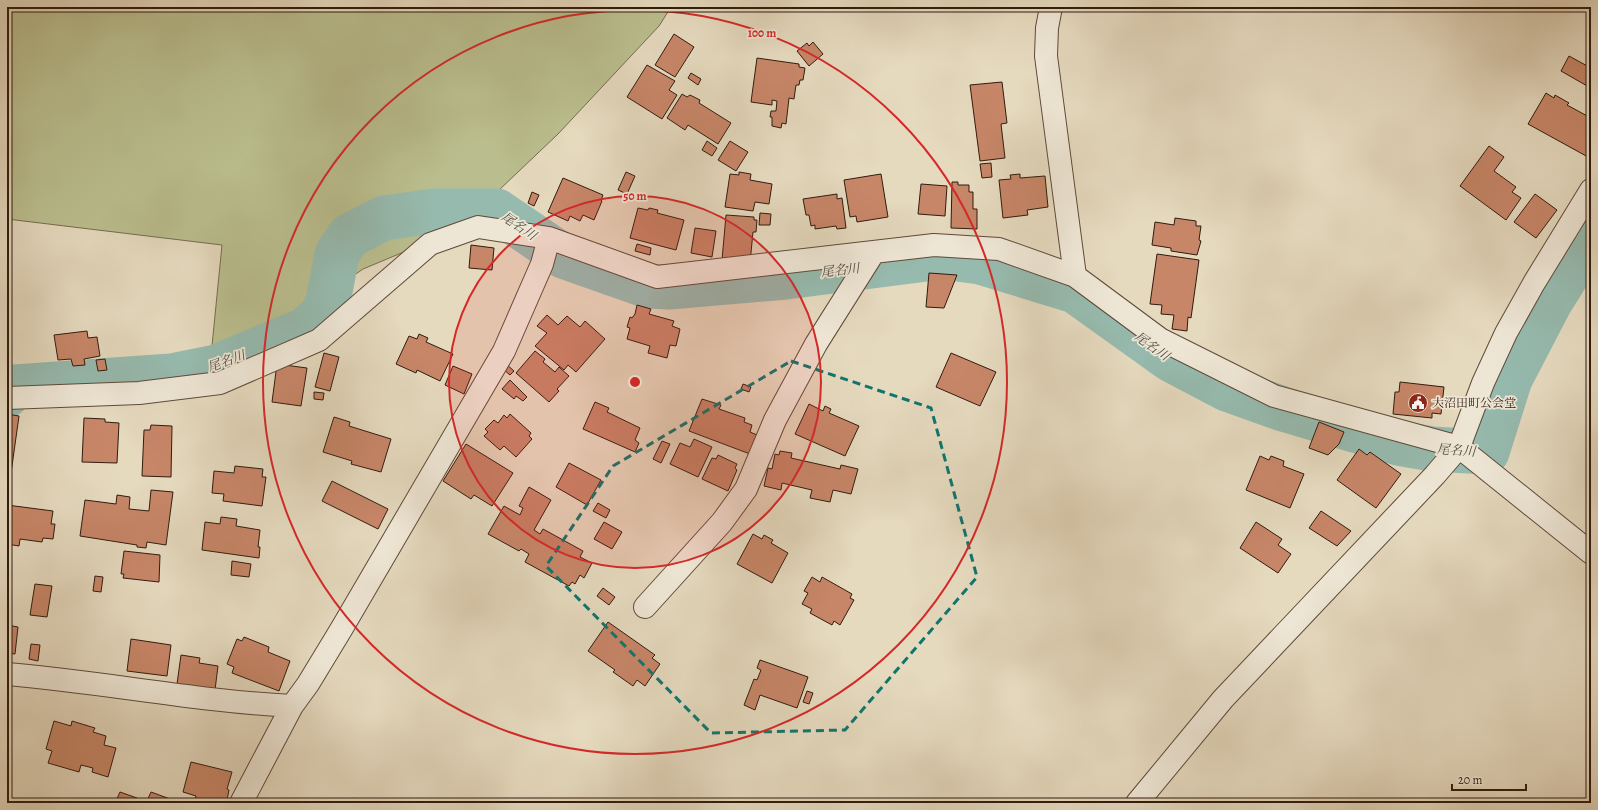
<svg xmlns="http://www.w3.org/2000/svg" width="1598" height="810" font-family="Alegreya,'Noto Serif JP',serif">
  <rect width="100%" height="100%" fill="#e5d9be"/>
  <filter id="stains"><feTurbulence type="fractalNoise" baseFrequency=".005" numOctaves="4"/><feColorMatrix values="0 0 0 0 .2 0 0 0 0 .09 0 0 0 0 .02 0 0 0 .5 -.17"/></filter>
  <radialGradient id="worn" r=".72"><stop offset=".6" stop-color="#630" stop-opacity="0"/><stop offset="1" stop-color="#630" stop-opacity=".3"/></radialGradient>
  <path fill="#babe8e" stroke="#766c4e" d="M7 7H671L659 26 558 134 477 211 423 244 363 269 304 310 237 368 209 376 222 245 7 219Z"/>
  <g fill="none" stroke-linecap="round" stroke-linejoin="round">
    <path stroke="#96baae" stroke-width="45" d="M7 395 15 387 171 376 216 367 305 330 320 317 328 302 337 254 349 236 384 218 434 211H497L563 256 648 286 669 287 786 277 942 257 980 262 1075 291 1170 359 1227 389 1283 409 1398 443 1432 449 1487 452 1510 379 1549 304 1591 236"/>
  </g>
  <path fill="#c78668" stroke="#311b0e" d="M674 34 694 47 675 77 655 65Z
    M813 42 823 54 809 66 797 51 807 43 809 46Z
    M1569 56 1591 68V83L1589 87 1561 71Z
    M757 58 799 64V67L805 68 803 80H800L799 85H796L794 99 789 98 786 124 782 123 781 128 772 126V117H770L771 111H776L777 101 772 100V105L751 102Z
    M647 65 675 81 669 90 677 95 662 119 627 97Z
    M691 73 701 79 698 85 688 78Z
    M1002 82 1007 123 1001 124 1005 158 980 161 970 85Z
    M1546 93 1554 98 1555 95 1569 103 1567 105 1591 118V153L1588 157 1528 124Z
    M682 94 687 97 690 95 700 100 699 103 731 123 718 144 688 125 685 130 667 118Z
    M707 141 717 148 712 156 702 150Z
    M730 141 748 152 736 171 718 160Z
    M1489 146 1504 157 1494 171 1516 187 1512 192 1521 198 1506 220 1460 186Z
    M991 163 992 177 982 178 980 164Z
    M626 172 635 176 627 194 618 190Z
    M739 172 751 174 750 180 772 184 769 204 755 202 753 211 725 207 730 174 739 175Z
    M881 174 888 217 857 222 856 216 850 217 844 180Z
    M1020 174V178L1045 176 1048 207 1027 210 1028 215 1003 218 999 180 1011 179 1010 175Z
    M563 178 603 195 601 200 602 201 594 220 583 215 580 221 570 216 568 221 548 212Z
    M952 182H958V185H969V192H973V209H977V229L951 228Z
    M921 184 947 186 945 216 918 214Z
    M532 192 539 195 534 206 528 203Z
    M837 194V199L842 198 846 228 837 229 836 226 815 229V225L811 226 809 215H806L803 199Z
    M1535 194 1557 210 1536 238 1514 222Z
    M638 208 648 210 649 208 658 210 657 213 684 220 676 250 630 238Z
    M760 213 771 214 770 225H759Z
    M726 215 754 217V220H757L756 232H753L750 263 722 260Z
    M1175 218 1196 221V226H1201L1199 240 1201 241 1197 255 1171 251V248L1152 245 1155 222 1174 225Z
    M695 228 716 231 712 257 691 253Z
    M637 244 651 248 650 255 635 251Z
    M471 245 494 248 492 270 469 268Z
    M1157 254 1199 260 1191 318 1188 317 1187 331 1172 329 1174 315 1161 314 1162 305 1150 304Z
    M929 273 957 275 944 308 926 307Z
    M637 305 651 309 649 314 674 321 672 326 680 329 676 346 670 345 667 358 648 353 650 346 627 339 630 328 627 327 630 317 632 318 635 314Z
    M547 315 558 325 567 316 580 327 585 321 605 339 576 372 568 365 564 370 535 346 547 333 537 326Z
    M87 331 88 338 97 337 100 356 84 359 85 365 73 366 71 359 58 360 54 335Z
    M419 334 428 338 426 342 453 354 440 381 417 370 416 373 396 364 409 336 417 339Z
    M535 351 545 359 543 362 555 372 559 367 569 376 557 389 559 391 549 402 516 373Z
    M324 353 339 357 330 391 315 387Z
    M951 353 996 372 980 406 936 387Z
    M105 359 107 370 98 371 96 360Z
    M277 364 307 368 301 406 272 402Z
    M506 364 514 371 510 375 502 368Z
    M453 366 472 374 464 394 445 385Z
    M510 380 527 397 523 401 516 396 514 399 502 389Z
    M1400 382 1444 387 1441 414 1432 413V418L1393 414 1395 392H1399Z
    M743 384 751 387 749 392 741 389Z
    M314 392 324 393 323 400 314 399Z
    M702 399 721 405 719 409 745 418 744 422 752 425 750 432 757 435 750 454 689 431Z
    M595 402 609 408 607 412 640 428 635 440 639 443 635 452 583 429Z
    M809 404 823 411 825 406 831 409 829 413 859 426 845 456 795 434Z
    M7 414 19 416 11 473H7Z
    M510 414 531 433 529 436 532 439 516 457 504 446 500 450 484 436 488 432 485 429 494 420 498 423 504 415 507 418Z
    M334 417 350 422 349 426 391 439 381 472 351 464 352 461 323 452Z
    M84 418 105 419V422L119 423 117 463 82 462Z
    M1319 422 1344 432 1339 444 1328 455 1309 448Z
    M151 425 172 426 171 477 142 476 144 430H150Z
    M694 439 712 447 698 477 670 464 680 443 690 447Z
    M662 441 670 444 661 463 653 459Z
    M466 444 513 473 492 506 474 495 471 499 443 481Z
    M1359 449 1367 455 1370 452 1401 474 1376 508 1337 480Z
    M780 451 792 453 791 458 840 469 841 465 858 469 851 494 833 490 830 502 810 498 812 490 782 483 781 490 764 486 768 468 772 469 775 454 779 455Z
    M718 455 737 464 735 468 737 470 728 491 702 479 712 458 716 459Z
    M1260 456 1269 460 1271 456 1284 461 1283 466 1304 474 1290 508 1246 490Z
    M569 463 601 480 587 505 556 487Z
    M235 466 263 469 262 477H266L262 506 223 501 224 494 212 493 214 471 234 473Z
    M332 481 388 509 378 529 322 501Z
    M529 487 551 500 534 530 540 534 543 529 583 551 580 557 592 563 584 578 580 575 575 584 572 582 569 586 525 562 529 554 521 549 519 551 488 534 504 506 520 515 523 508 519 506Z
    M151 490 173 492 166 545 147 542 146 548 137 547V545L80 536 85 500 116 504 117 495 130 497 129 509 149 511Z
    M598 503 610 510 606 518 593 511Z
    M7 505 53 511 51 524H55L53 539 43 538 42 542 20 539 19 546 7 544Z
    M1321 511 1351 531 1337 546 1309 528Z
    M221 517 237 519 236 526 260 530 258 547H260L259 558 202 550 205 522 220 524Z
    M604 522 622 532 612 549 594 539Z
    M1256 522 1282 539 1278 545 1291 554 1278 573 1240 548Z
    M753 534 762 539 764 535 773 540 771 543 788 553 772 583 737 564Z
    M124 551 160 555 159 582 123 578 124 574H121Z
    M232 561 251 564 249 577 231 575Z
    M95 576 103 577 101 592 93 591Z
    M812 577 820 582 822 577 852 594 850 598 854 600 840 625 834 621 832 625 810 613 812 609 802 604 808 593 804 591Z
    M35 584 52 586 47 617 30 615Z
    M603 588 615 597 609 605 597 596Z
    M608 622 655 655 652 658 660 664 645 686 637 680 633 686 613 672 615 670 588 651Z
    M7 625 18 627 15 654 7 653Z
    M244 637 269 647 268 652 290 661 279 691 232 673 234 667 227 664 237 639 242 641Z
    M131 639 171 645 167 676 127 671Z
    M31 644 40 645 38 661 29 659Z
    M181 655 200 658 199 663 218 666 215 690 177 684Z
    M760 660 808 677 797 708 760 695 755 710 744 705 754 679 757 680 761 670 757 668Z
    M807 691 813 693 809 704 803 702Z
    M54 721 71 726 72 721 95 728 93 732 106 736 104 745 116 748 108 777 92 772 93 768 81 765 79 772 48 763 52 751 46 749Z
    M191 762 232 772 227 789 229 790 227 800 221 798 220 802 216 801 215 803H206L195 800 196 796 183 792Z
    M120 792 137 798 135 803H115Z
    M151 792 181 803H146Z
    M353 798 362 803H350Z"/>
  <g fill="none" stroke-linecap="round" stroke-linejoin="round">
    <g stroke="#5e4a3a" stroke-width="24">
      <path id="minor" d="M1051 7 1047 28 1046 56 1075 276
        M7 398 139 393 220 383 319 340 430 244 478 227 549 238 657 277 934 245 999 249 1075 276 1160 339 1274 396 1459 447 1591 553
        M645 607 722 522 746 489 775 420 816 344 874 252
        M7 674C102 682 197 701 292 706
        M241 803 292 706 308 684 342 628 504 351 542 264 549 238
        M1137 803 1223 699 1435 475 1459 447 1483 383 1506 333 1534 283 1591 190"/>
    </g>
    <use href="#minor" stroke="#eee6d5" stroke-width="22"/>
  </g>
  <path fill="none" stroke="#0f766e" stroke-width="3" stroke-dasharray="8 5" stroke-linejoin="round" d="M791 361 931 408 977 577 845 730 711 733 546 566 613 466Z"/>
  <circle cx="635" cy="382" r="186" fill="#d62828" fill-opacity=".12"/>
  <g fill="none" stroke="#d62828" stroke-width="2">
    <circle cx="635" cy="382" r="186"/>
    <circle cx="635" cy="382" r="372"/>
  </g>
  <defs>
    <g id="civic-disc" transform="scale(1)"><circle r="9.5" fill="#8f2418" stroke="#eee6d5"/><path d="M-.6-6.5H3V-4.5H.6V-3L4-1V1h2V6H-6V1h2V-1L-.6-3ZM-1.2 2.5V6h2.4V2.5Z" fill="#fff"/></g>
  </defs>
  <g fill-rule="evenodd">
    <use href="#civic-disc" x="1418" y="403"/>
  </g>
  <g text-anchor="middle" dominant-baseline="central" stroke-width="3.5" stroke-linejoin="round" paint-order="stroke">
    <g font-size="12" fill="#311b0e" stroke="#eee6d5" text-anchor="start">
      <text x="1432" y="403">大沼田町公会堂</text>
    </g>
    <g font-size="13" font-style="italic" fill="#4f4b3e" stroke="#eee6d5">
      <text transform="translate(519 226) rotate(34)">尾名川</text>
      <text transform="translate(840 270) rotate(-7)">尾名川</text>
      <text transform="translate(1152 346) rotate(35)">尾名川</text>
      <text transform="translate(226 361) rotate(-20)">尾名川</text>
      <text transform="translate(1456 450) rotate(4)">尾名川</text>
    </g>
  </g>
  <circle cx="635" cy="382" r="6" fill="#d62828" stroke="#eee6d5" stroke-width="2"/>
  <g font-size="12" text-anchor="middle" font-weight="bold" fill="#d62828" stroke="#eee6d5" stroke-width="3.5" stroke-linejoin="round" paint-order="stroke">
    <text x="762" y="37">100 m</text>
    <text x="635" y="200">50 m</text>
  </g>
  <rect width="1598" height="810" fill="none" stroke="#e5d9be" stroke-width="24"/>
  <rect x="8" y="8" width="1582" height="794" fill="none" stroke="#311b0e" stroke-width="2"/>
  <rect x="12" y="12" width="1574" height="786" fill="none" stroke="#311b0e"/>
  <path d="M1452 784v6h74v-6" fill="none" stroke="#311b0e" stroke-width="2"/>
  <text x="1458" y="784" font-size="12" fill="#311b0e" stroke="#eee6d5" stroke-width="3" paint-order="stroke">20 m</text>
  <rect width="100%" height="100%" filter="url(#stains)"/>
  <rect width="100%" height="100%" fill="url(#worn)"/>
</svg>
